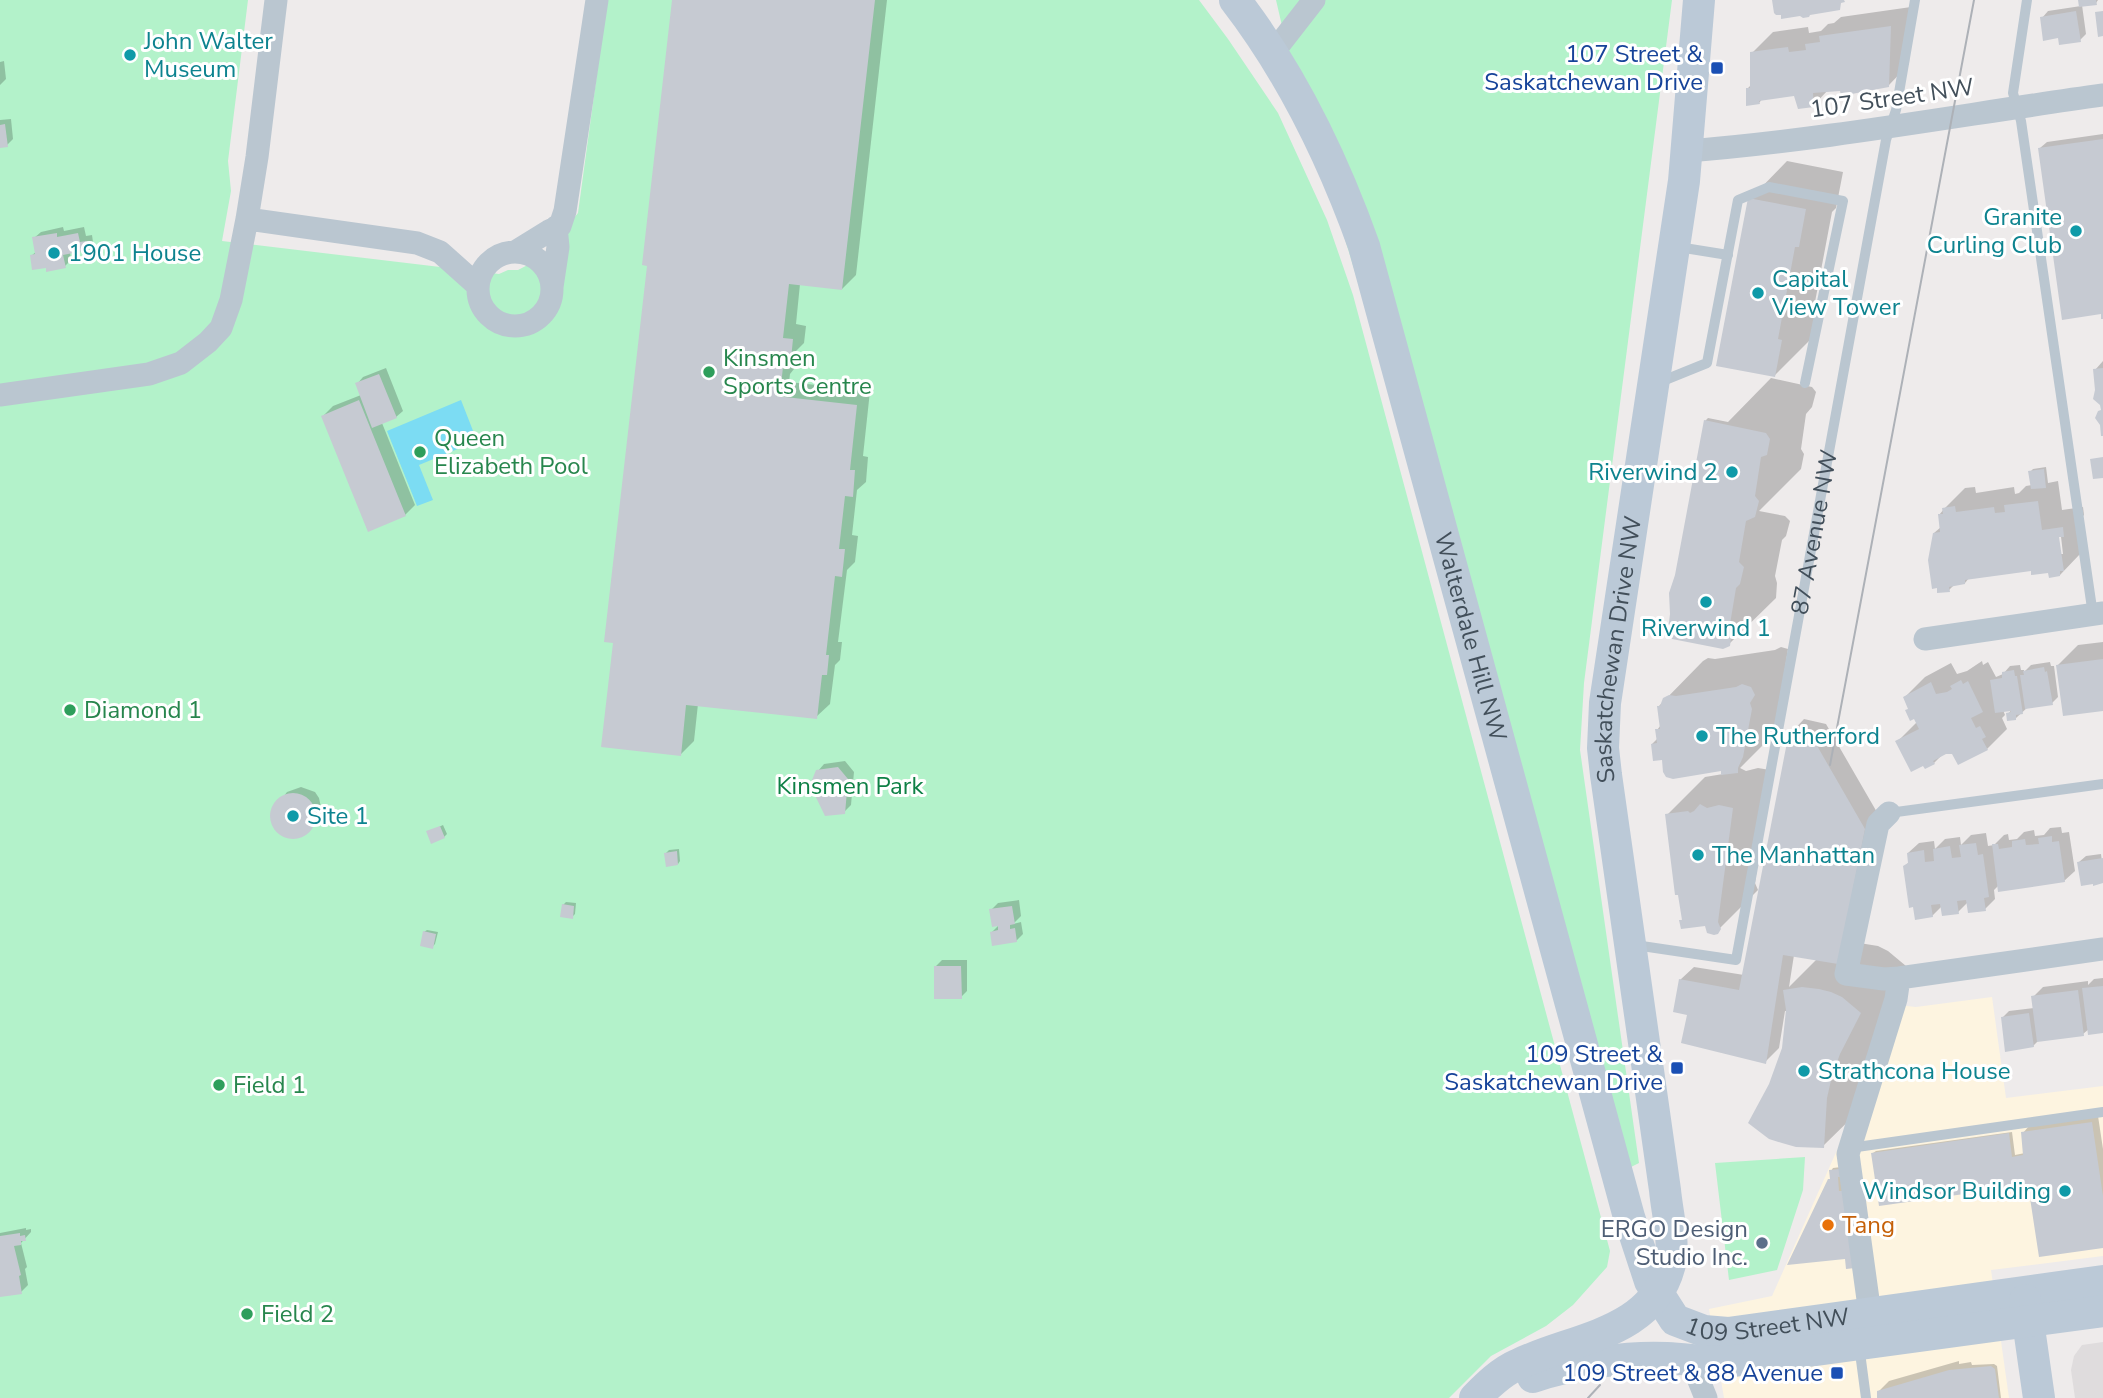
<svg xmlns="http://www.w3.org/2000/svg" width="2103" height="1398" font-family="'Nunito Sans',sans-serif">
  <rect width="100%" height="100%" fill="#eeebeb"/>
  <path fill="#fdf4e0" d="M1992 997 2006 1098 2103 1086V1256L1991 1270 2009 1398H1724L1709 1309 1772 1296 1838 1148 1889 1004 1916 1007Z"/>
  <path fill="#dfdcdd" d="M2103 1342V1398H2075L2071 1370 2074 1356 2082 1345Z"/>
  <path fill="#b3f2ca" d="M0 0H248L228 161 231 191 222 241 499 274 508 270H518L541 258 578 213 607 0H1199L1228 39 1278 113 1327 220 1353 295 1610 1251 1607 1267 1573 1305 1546 1326 1491 1356 1449 1398H0Z
    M1276 0H1672L1584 683 1580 750 1639 1163 1629 1168 1289 56Z
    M1805 1157 1803 1190 1777 1270 1729 1280 1715 1163Z"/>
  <path fill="#7cdcf3" d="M461 400 477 441 419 465 433 500 417 506 387 431Z"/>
  <path fill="#0003" fill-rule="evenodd" d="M674 0H887L856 275 842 289 800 284 796 324 806 326 804 343 796 351 794 369 790 374 789 382 870 391 863 456 868 457 866 482 857 490 852 535 858 536 855 562 847 570 838 642H842L840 660 835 665 830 704 816 717 698 704 694 741 680 755 615 642Z
    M2080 0H2098L2096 3 2082 5 2086 34 2080 40 2060 36 2042 18 2048 11 2081 6Z
    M1911 7 1909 64 1889 85 1828 90 1814 105 1796 94 1763 98 1759 103 1748 88 1751 85 1752 53 1773 32 1808 27 1809 33 1821 31 1828 24 1834 23 1841 17Z
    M4 61 6 79 0 85V62Z
    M11 119 13 139 7 145 0 146V120Z
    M2103 134V318L2040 148 2047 142Z
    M1787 161 1843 172 1836 208 1832 212 1815 302H1819L1812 338 1774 376 1750 199Z
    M63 227 64 231 84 227 86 236 92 235 93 242 87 248 70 252 71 260 65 266H47L31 256 37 251 34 238 41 232Z
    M2103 361V435L2102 409 2097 390 2095 370Z
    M386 368 403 411 396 417 382 423 415 505 405 515 323 416 333 406 361 395 357 384 363 377Z
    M1771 378 1812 387 1816 392 1812 407 1806 414 1801 449 1804 454 1801 469 1759 511 1785 516 1790 521 1786 536 1782 540 1775 576 1777 583 1776 598 1729 644 1677 575 1705 421 1708 418 1728 422Z
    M2046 467 2048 483 2058 481 2062 510 2083 507 2084 515 2080 519V554L2060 575 2050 571 2032 569 1969 578 1965 583 1955 584 1949 590 1934 533 1941 527 1939 515 1944 509 1965 488 1975 487 1976 493 2014 487 2015 494 2019 493 2026 486 2032 485 2030 472 2033 469ZM2060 528 2063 554H2060L2057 529Z
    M2103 642V709L2057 666 2078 645Z
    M1781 647 1788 649 1775 733 1740 768 1746 771 1758 768 1770 770 1755 883 1758 890 1718 930 1706 924 1681 921 1683 918 1667 815 1705 777 1723 774 1722 769 1664 758 1652 744 1658 738 1657 730 1661 725 1658 707 1703 661 1708 658 1715 659 1775 650Z
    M1982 661 1983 665 1988 662 1996 677 2003 674 2010 666 2020 665 2021 670H2024V672L2031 665 2050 662 2051 666H2054L2058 697 2052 703 2028 707 2016 718 2008 714 2013 708 2003 710 2005 715 2002 718 2007 729 1987 749 1943 754 1934 763 1897 742 1917 722 1905 697 1925 677 1951 663 1957 674 1967 671Z
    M1804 719 1826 724 1878 814 1853 942 1878 946 1888 951 1906 966 1870 1100 1823 1146 1778 1067 1787 1030V1011H1785L1779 1048 1765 1062 1689 1014 1680 980 1694 967 1744 975 1791 733ZM1794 955 1817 959 1789 987Z
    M845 761 854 772 851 805 844 812 818 771 824 764Z
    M301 787 315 792 319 798 322 812 320 818 303 835 289 837 278 831 274 826 272 812 287 792Z
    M443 825 447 834 444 837 428 832Z
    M2061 827 2062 833 2069 832 2075 871 2064 881 1999 885 1994 890 1995 899 1985 909 1968 902 1958 912 1942 906 1932 916 1905 866 1910 861 1908 853 1919 843 1934 841 1935 849 1945 839 1960 837 1961 845 1971 835 1986 833 1988 846 1994 845 2004 835 2008 834 2009 840 2017 839 2024 832 2034 830 2035 836 2044 835 2050 828Z
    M679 849 680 861 678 864 666 853 669 850Z
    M2101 854 2103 870V882L2079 862 2086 856Z
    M1019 900 1021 916 1013 924 1021 922 1023 934 1016 941 992 932 1000 924 991 910 998 903Z
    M566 902 576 903 575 914 572 917 563 905Z
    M427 930 438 932 435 944 432 947 424 932Z
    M942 960H967V991L961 997 935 967Z
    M2103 978V1031L2089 1029 2083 1034 2039 1040 2033 1046 2002 1018 2009 1011 2035 1008 2033 997 2043 987 2088 981V985L2094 979Z
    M2098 1116 2103 1149V1246L2029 1181 1873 1153 1876 1151 2012 1132 2015 1155 2025 1153 2023 1133 2029 1126Z
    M1841 1167 1857 1264 1829 1180 1832 1177 1831 1171 1833 1168Z
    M26 1228V1230L31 1229V1232L21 1243 27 1267 25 1269 28 1285 21 1292 0 1295V1233Z
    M1959 1361V1364L1971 1362 1972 1365 1994 1364 1997 1366 2001 1398H1879L1878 1392 1889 1381Z"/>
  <path fill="#c6cad2" d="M672 0H875L842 290 789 284 783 338 793 339 791 359 784 358 781 385 777 384 776 396 857 405 850 470H855L853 497 845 496 839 549H845L842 577 835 576 826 655H829L827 675H822L817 719 686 705 681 756 601 747 613 643 604 642 647 266 642 265Z
    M1772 0H1844L1845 2 1841 3 1840 10 1810 15 1809 17 1803 18 1800 16 1781 19V15H1776L1774 13Z
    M2078 0H2096L2097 5 2079 7Z
    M2076 11 2081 42 2059 45 2058 38 2043 41 2040 17Z
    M2103 11V36L2098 37 2095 12Z
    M1891 26 1889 87 1841 96 1840 91 1813 93 1814 107 1798 109 1794 96 1759 101 1760 104 1746 106V88H1750V52L1788 47 1789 52 1806 50 1805 44 1820 42 1819 36Z
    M5 124 8 147 0 148V125Z
    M2103 139V319H2101V314L2062 320 2038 148Z
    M1748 198 1806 209 1799 247H1795L1778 339 1782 340 1775 377 1716 366Z
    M57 233V237L78 233 80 242 86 241 88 250 63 255 66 268 46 272V268L32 270 30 255 35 254 32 237Z
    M2103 368V436H2101L2100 425 2095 418 2098 411 2101 410 2100 405 2093 399 2095 390 2093 369Z
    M379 374 397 418 372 428 355 383Z
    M359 400 406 516 368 532 321 416Z
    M1704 420 1766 433 1770 439 1767 455 1761 457 1755 496 1759 501 1755 517 1746 521 1739 562 1744 567 1740 584 1736 588 1730 624 1732 630 1730 646 1723 649 1667 638 1670 614 1669 593 1675 575Z
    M2103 457V478L2093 479 2090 459Z
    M2044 469 2046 488 2031 489 2028 471Z
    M2038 501 2042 530 2063 527 2064 537H2059L2064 571H2060V576L2049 578 2048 573 2031 575V571L1965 580V584L1949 587 1950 592 1937 593V588L1932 589 1928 560 1933 533 1940 532 1938 514H1943L1942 508 1955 506 1956 512 1994 507 1995 513 2005 512 2004 505Z
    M2103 659V711L2063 716 2056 665Z
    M2044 667 2045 672 2047 671 2053 705 2025 709 2020 675H2024L2023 671Z
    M2014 670 2015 676H2017L2023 714 2016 715V720L2007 721 2006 713 2011 712V711L1995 713 1990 680 2002 678V672Z
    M1961 680 1963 684 1968 681 1983 712 1971 718 1976 728 1980 726 1986 737 1982 739 1988 750 1958 765 1952 754H1946L1933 761 1935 764 1925 769 1923 766 1911 772 1895 741 1919 729 1914 719 1910 721 1905 710 1908 709 1903 697 1931 682 1936 694 1947 692 1952 689 1950 686Z
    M1742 684 1751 687 1755 695 1750 703 1752 709 1743 757 1738 768V773L1721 775V771L1673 779 1666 777 1663 772 1662 760 1653 761 1651 744 1657 743 1655 729H1660L1657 706H1660L1663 698 1669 695 1676 696 1736 687Z
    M1789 732 1812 737 1865 829 1838 964 1783 955 1766 1064 1681 1043 1687 1015 1673 1012 1679 979 1739 990Z
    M838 767 848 779 845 814 825 816 810 785 816 770Z
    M270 816a23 23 0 1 1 46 0a23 23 0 1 1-46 0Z
    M1700 804 1707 808 1719 805 1733 808 1718 922 1721 929 1718 934 1714 935 1707 933 1705 926 1681 929 1679 920H1682L1678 895H1675L1665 814 1688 811 1690 813 1694 811Z
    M440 826 445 838 431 844 426 831Z
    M2052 836V842L2059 841 2065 882 1998 892 1992 844H1998L1999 849 2012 847V841L2025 839 2026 845 2039 844 2038 838Z
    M1976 843 1978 855 1983 854 1989 897 1984 898 1986 911 1968 913 1966 900 1957 901 1959 914 1942 916 1940 904 1931 905 1933 917 1915 920 1913 907 1909 908 1903 866 1908 863 1907 853 1924 850 1925 862 1934 861 1933 849 1950 846 1952 858 1961 857 1959 845Z
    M677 851 678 865 666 867 664 853Z
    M2103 858V883L2093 886V884L2081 886 2077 862Z
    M562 904 574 906 573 919 560 917Z
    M1012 906 1015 924 1010 925V929L1015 928 1017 942 992 946 990 932 998 930V926L992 927 989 909Z
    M423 931 436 934 433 949 420 946Z
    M934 966H961L962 999H934Z
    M2103 986V1033L2088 1035 2082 988Z
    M1802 987 1819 989 1831 992 1842 997 1861 1013 1840 1054 1832 1076 1827 1098 1824 1148 1796 1147 1782 1143 1769 1139 1748 1123 1769 1084 1782 1048 1786 1010 1783 990Z
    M2078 990 2084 1036 2037 1042 2031 996Z
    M2029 1013 2034 1047 2005 1052 2001 1017Z
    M2092 1122 2103 1196V1248L2039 1257 2028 1185 1879 1206 1871 1153 2009 1133 2012 1157 2023 1155 2021 1132Z
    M1839 1169 1840 1177H1838L1839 1191H1844L1855 1268 1846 1269 1845 1259 1787 1265 1828 1179H1830L1829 1170Z
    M20 1233V1236L25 1235 26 1241H21V1245L14 1246 21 1275 19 1276 22 1294 0 1297V1236Z
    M1991 1366 1995 1369 1999 1398H1877V1391L1949 1370Z"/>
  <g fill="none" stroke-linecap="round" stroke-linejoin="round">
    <g stroke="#bac6d0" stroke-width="10">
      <path d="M2027 0 2013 93 2021 121 2093 615"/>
      <path d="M1678 247 1728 255"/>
      <path d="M1660 382 1707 363 1738 200 1769 187 1843 201 1805 383"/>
      <path d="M1889 813 2103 784"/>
      <path id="s1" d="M1635 945 1736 960 1886 140 1896 110 1915 0"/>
      <path d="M1850 1148 2103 1112"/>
      <path d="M1859 1345 1866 1398"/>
    </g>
    <path stroke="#bac6d0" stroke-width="23" d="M1272 54 1314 0
      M1687 151C1826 140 1965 114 2103 95
      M247 219 417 243 440 252 478 286
      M515 252 549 231 560 226 565 211 597 0
      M478 289a37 37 0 1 1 74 0a37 37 0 1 1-74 0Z
      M552 287 558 247 556 227
      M0 395 149 374 181 363 208 342 221 328 231 300 247 219 257 157 276 0
      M1925 639 2103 613
      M1889 813 1878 824 1846 974 1884 979 1899 978 2103 949
      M1870 1314 1848 1154 1896 999 1899 978
      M1691 1361 1706 1398"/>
    <g stroke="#bbc9d7" stroke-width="32">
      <path id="s2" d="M1235 0C1292 74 1333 159 1364 246L1629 1217 1650 1281 1675 1320 1704 1331 1728 1333 2103 1281"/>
      <path d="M2025 1300 2039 1398"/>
      <path d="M1533 1377C1569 1364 1629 1356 1667 1358 1687 1359 1707 1362 1727 1362L2103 1311"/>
      <path id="s3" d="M1475 1398C1487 1386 1501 1372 1517 1365 1571 1338 1653 1335 1670 1264 1675 1241 1667 1213 1665 1190L1606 775 1603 748 1605 703 1684 181 1699 0"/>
    </g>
    <path stroke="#adb1b7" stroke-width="2" d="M1830 765 1974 0
      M1588 1398 1600 1385"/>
  </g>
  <g fill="#0f9aa8" stroke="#fff" stroke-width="2.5">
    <circle cx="130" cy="55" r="7"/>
    <circle cx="2076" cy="231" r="7"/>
    <circle cx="54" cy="253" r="7"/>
    <circle cx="1758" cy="293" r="7"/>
    <circle cx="1732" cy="472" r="7"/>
    <circle cx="1706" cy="602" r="7"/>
    <circle cx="1702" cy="736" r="7"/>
    <circle cx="293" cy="816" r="7"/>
    <circle cx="1698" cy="855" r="7"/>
    <circle cx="1804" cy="1071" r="7"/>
    <circle cx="2065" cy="1191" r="7"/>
  </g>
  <g fill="#1a4fb4" stroke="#fff" stroke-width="2.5">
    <rect x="1710" y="61" width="14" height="14" rx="3.5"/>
    <rect x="1670" y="1061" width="14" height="14" rx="3.5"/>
    <rect x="1830" y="1366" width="14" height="14" rx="3.5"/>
  </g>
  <g fill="#2e9e5b" stroke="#fff" stroke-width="2.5">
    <circle cx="709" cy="372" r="7"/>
    <circle cx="420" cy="452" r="7"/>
    <circle cx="70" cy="710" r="7"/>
    <circle cx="219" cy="1085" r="7"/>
    <circle cx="247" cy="1314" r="7"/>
  </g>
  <circle fill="#e8710a" stroke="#fff" stroke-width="2.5" cx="1828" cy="1225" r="7"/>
  <circle fill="#5c6f8a" stroke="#fff" stroke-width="2.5" cx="1762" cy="1243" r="7"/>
  <g text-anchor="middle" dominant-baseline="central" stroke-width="6" stroke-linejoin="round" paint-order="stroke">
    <g font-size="24" fill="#0d838f" stroke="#fff" text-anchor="start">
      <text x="144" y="41">John Walter<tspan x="144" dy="28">Museum</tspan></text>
      <text x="2062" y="217" text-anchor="end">Granite<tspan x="2062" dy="28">Curling Club</tspan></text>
      <text x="68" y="253">1901 House</text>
      <text x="1772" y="279">Capital<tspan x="1772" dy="28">View Tower</tspan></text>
      <text x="1718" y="472" text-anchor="end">Riverwind 2</text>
      <text x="1706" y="628" text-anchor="middle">Riverwind 1</text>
      <text x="1716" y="736">The Rutherford</text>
      <text x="307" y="816">Site 1</text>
      <text x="1712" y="855">The Manhattan</text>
      <text x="1818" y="1071">Strathcona House</text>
      <text x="2051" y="1191" text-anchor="end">Windsor Building</text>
    </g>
    <g font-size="24" fill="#164399" stroke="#fff" text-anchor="end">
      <text x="1703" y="54">107 Street &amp;<tspan x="1703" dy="28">Saskatchewan Drive</tspan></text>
      <text x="1663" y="1054">109 Street &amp;<tspan x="1663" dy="28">Saskatchewan Drive</tspan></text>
      <text x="1823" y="1373">109 Street &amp; 88 Avenue</text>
    </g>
    <g font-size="24" fill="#424f5a" stroke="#fff">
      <text transform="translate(1892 98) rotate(-8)">107 Street NW</text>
      <text stroke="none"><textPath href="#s1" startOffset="537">87 Avenue NW</textPath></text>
      <text stroke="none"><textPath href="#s2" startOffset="684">Walterdale Hill NW</textPath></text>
      <text stroke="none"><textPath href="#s3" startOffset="866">Saskatchewan Drive NW</textPath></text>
      <text stroke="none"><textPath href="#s2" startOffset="1494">109 Street NW</textPath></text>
    </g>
    <g font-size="24" fill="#27864d" stroke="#fff" text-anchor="start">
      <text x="723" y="358">Kinsmen<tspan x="723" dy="28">Sports Centre</tspan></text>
      <text x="434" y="438">Queen<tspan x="434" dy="28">Elizabeth Pool</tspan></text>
      <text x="84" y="710">Diamond 1</text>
      <text x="233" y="1085">Field 1</text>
      <text x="261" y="1314">Field 2</text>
    </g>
    <g font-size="24" fill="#0e8045" stroke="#fff">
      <text x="850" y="786">Kinsmen Park</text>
    </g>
    <g font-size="24" fill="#c56008" stroke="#fff" text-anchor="start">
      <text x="1842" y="1225">Tang</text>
    </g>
    <g font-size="24" fill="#4e5e75" stroke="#fff" text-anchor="end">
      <text x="1748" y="1229">ERGO Design<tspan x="1748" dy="28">Studio Inc.</tspan></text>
    </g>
  </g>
</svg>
